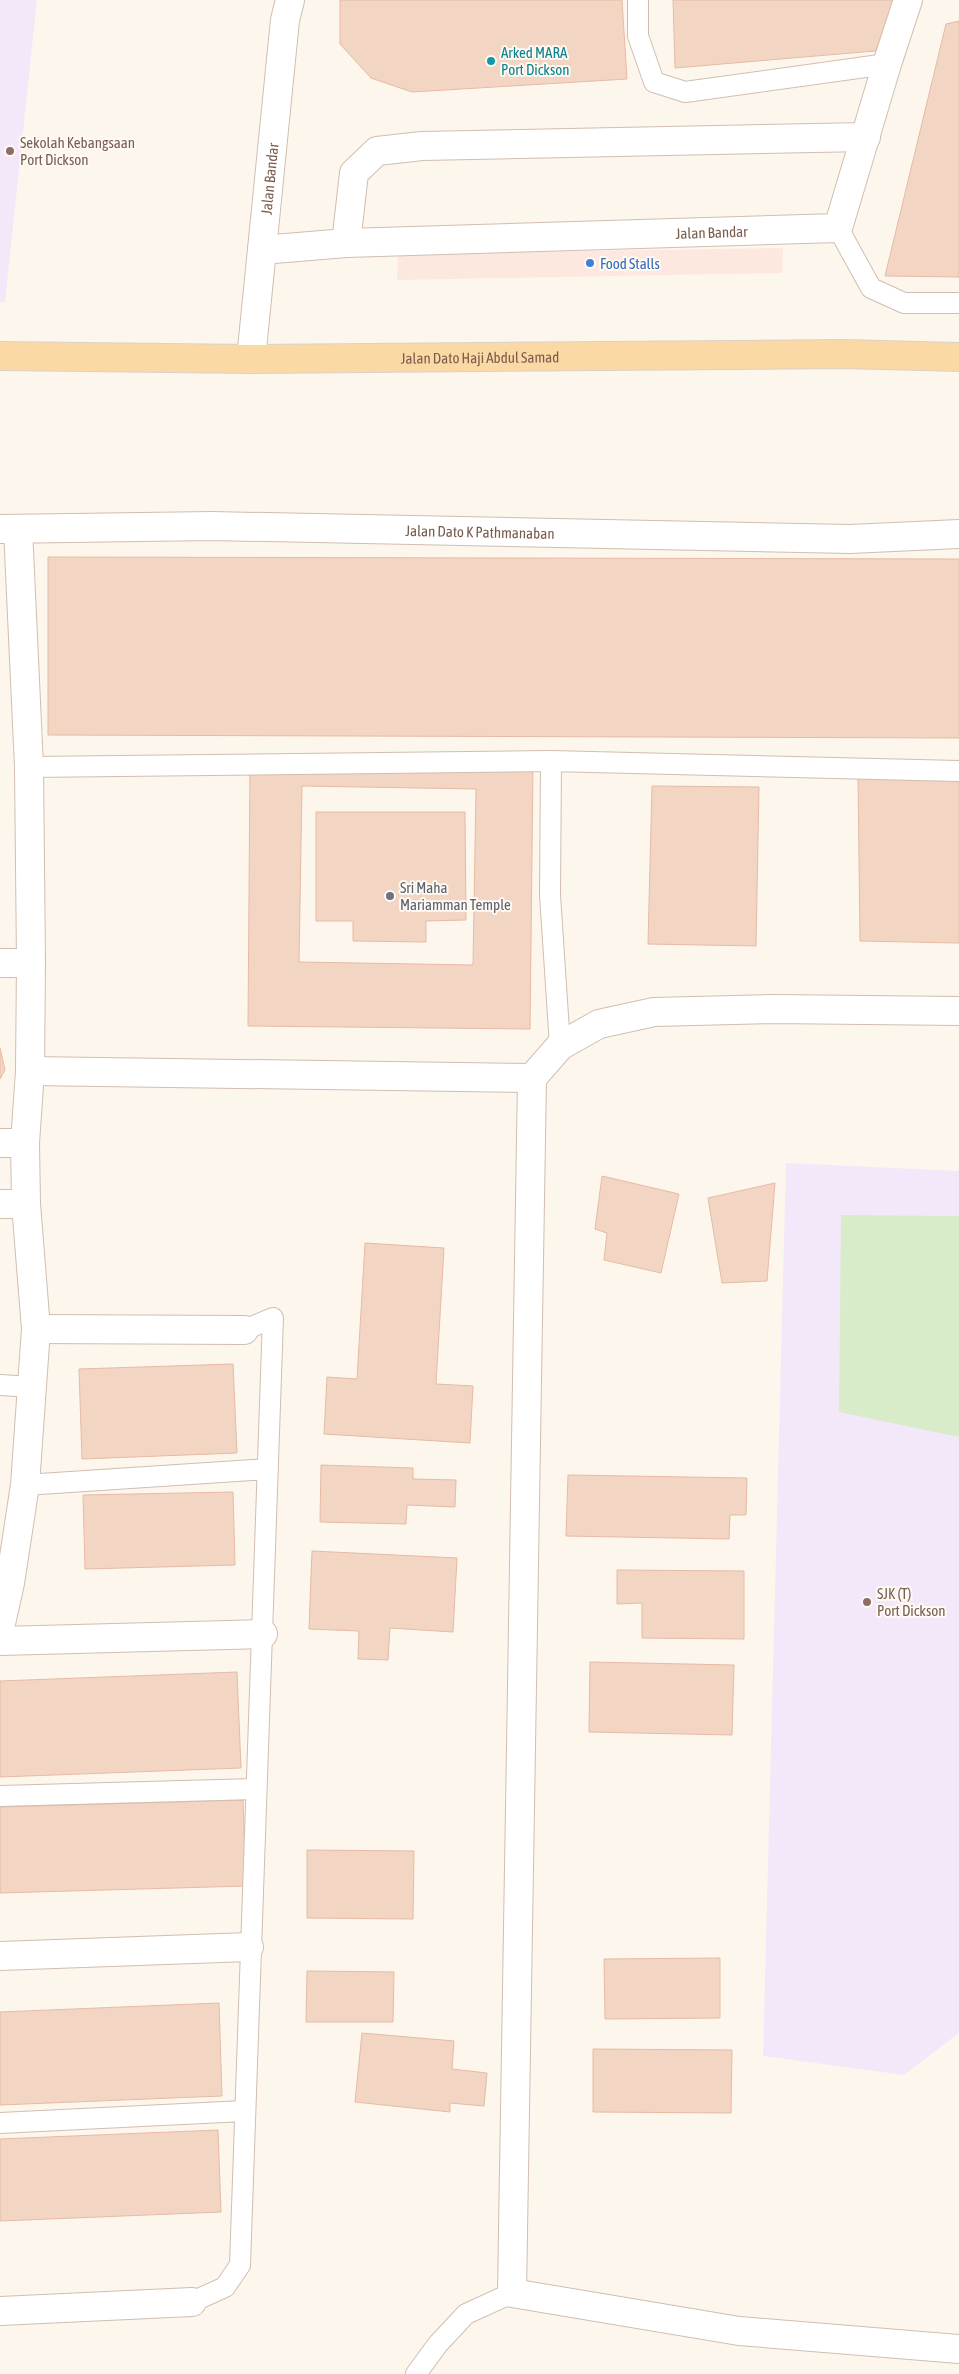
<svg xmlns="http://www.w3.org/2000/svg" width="959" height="2374" font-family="'Asap Condensed',sans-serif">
  <rect width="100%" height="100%" fill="#fdf6ec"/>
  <path fill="#fde8e0" d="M783 248 782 273 397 280 398 254Z"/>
  <path fill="#f3e8fa" d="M0 0H37L5 302H0Z
    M786 1163 959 1171V2033L904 2075 763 2056Z"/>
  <path fill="#d8ecc9" d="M841 1215 959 1216V1437L839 1412Z"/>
  <path fill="#f3d5c3" stroke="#e6bba3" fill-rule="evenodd" d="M340 0H622L627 79 412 92 371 78 340 44Z
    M673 0H898L897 11 875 51 675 68Z
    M959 21V277L885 276 946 24Z
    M48 557 959 559V738L48 735Z
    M250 764 533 767 530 1029 248 1026ZM302 786 476 789 473 965 299 962Z
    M858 776 959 781V943L860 941Z
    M652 786 759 787 756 946 648 944Z
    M316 812H465L466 920 426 921V942L353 941V921H316Z
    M0 1048 5 1070 0 1079Z
    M602 1176 679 1194 661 1273 604 1260 607 1233 595 1229Z
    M775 1183 767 1281 722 1283 708 1198Z
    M365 1243 444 1248 436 1384 473 1386 470 1443 324 1434 327 1377 357 1379Z
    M233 1364 237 1453 82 1459 79 1369Z
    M321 1465 413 1468V1479L456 1480 455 1507 407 1505 406 1524 320 1522Z
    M568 1475 747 1478 746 1515H730L729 1539 566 1536Z
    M233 1492 235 1565 85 1569 83 1495Z
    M312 1551 457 1558 453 1632 390 1628 388 1660 358 1659 359 1631 309 1629Z
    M617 1570 744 1571V1639L642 1638V1603L617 1604Z
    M590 1662 734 1665 732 1735 589 1732Z
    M237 1672 241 1768 0 1777V1681Z
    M243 1800 246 1886 0 1893V1807Z
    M307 1850 414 1851 413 1919 307 1918Z
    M720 1958V2018L605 2019 604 1959Z
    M307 1971 394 1972 393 2022H306Z
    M219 2003 222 2096 0 2105V2012Z
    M362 2033 454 2041 452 2069 487 2073 484 2106 450 2103V2112L355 2102Z
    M593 2049 732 2050 731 2113 593 2112Z
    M218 2130 221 2212 0 2221V2139Z"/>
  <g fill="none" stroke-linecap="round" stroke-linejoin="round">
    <g stroke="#d1beb0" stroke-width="22">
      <path id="service" d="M638 0V36L654 82 685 92 887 64
        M838 228 871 288 904 303H959
        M551 761 550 895 560 1046
        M29 767 551 761 959 771
        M0 1385 32 1387
        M25 1485 268 1469
        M0 1796 255 1789
        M0 2123 244 2111
        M192 2302 225 2287 240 2265 273 1318 244 1330
        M416 2374 438 2344 466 2314 512 2293"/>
    </g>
    <g stroke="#d1beb0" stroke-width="30">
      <g id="minor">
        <path d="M346 243 354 173 377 151 422 146 866 137"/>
        <path id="s1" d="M262 250 346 243 838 228 887 64 908 0"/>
        <path id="s2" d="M251 359 285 20 290 0"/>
        <path d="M0 963H31"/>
        <path d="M959 1011 772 1009 654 1012 599 1024 560 1046 532 1078 512 2293 739 2331 959 2349"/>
        <path d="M30 1071 532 1078"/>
        <path d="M0 1143H25"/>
        <path d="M0 1204H26"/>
        <path d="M36 1329 244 1330"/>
        <path d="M0 1628 10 1583 25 1485 36 1329 26 1204 25 1143 30 1071 31 963 29 767 18 529"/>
        <path d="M0 1641 263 1634"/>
        <path d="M0 1956 249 1947"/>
        <path d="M0 2311 192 2302"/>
      </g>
    </g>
    <g stroke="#d1beb0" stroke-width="30">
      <g id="tertiary">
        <path id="s3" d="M0 529 212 526 850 539 959 534"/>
      </g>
    </g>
    <g stroke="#dad1cd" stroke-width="30">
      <g id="primary">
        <path id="s4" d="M0 356 251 359 843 354 959 357"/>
      </g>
    </g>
    <use href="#service" stroke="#fff" stroke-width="20"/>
    <use href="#minor" stroke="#fff" stroke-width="28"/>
    <use href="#tertiary" stroke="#fff" stroke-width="28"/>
    <use href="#primary" stroke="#fbd9a5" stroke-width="28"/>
  </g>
  <circle fill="#0f9aa8" stroke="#fffaf3" stroke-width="2" cx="491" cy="61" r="5"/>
  <g fill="#8d6e63" stroke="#fffaf3" stroke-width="2">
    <circle cx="10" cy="151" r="5"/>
    <circle cx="867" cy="1602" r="5"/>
  </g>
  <circle fill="#3f7fe0" stroke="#fffaf3" stroke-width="2" cx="590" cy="263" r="5"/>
  <circle fill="#6b7280" stroke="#fffaf3" stroke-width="2" cx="390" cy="896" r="5"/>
  <g text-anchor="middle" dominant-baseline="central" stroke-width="4" stroke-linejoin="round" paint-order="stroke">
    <g font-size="15" fill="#0d838f" stroke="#fffaf3" text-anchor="start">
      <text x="501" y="52">Arked MARA<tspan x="501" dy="17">Port Dickson</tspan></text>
    </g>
    <g font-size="15" fill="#785e54" stroke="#fffaf3" text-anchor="start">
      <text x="20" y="142">Sekolah Kebangsaan<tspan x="20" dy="17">Port Dickson</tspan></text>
      <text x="877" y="1593">SJK (T)<tspan x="877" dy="17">Port Dickson</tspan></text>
    </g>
    <g font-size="15" fill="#7a5c4d" stroke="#fffaf3">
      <text stroke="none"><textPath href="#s2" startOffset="181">Jalan Bandar</textPath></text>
      <text stroke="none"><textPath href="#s1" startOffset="450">Jalan Bandar</textPath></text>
      <text stroke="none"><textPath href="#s4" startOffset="480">Jalan Dato Haji Abdul Samad</textPath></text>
      <text stroke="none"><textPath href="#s3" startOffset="480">Jalan Dato K Pathmanaban</textPath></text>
    </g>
    <g font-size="15" fill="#366cbe" stroke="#fffaf3" text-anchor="start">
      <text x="600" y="263">Food Stalls</text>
    </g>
    <g font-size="15" fill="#5b616d" stroke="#fffaf3" text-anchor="start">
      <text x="400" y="887">Sri Maha<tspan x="400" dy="17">Mariamman Temple</tspan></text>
    </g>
  </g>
</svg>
